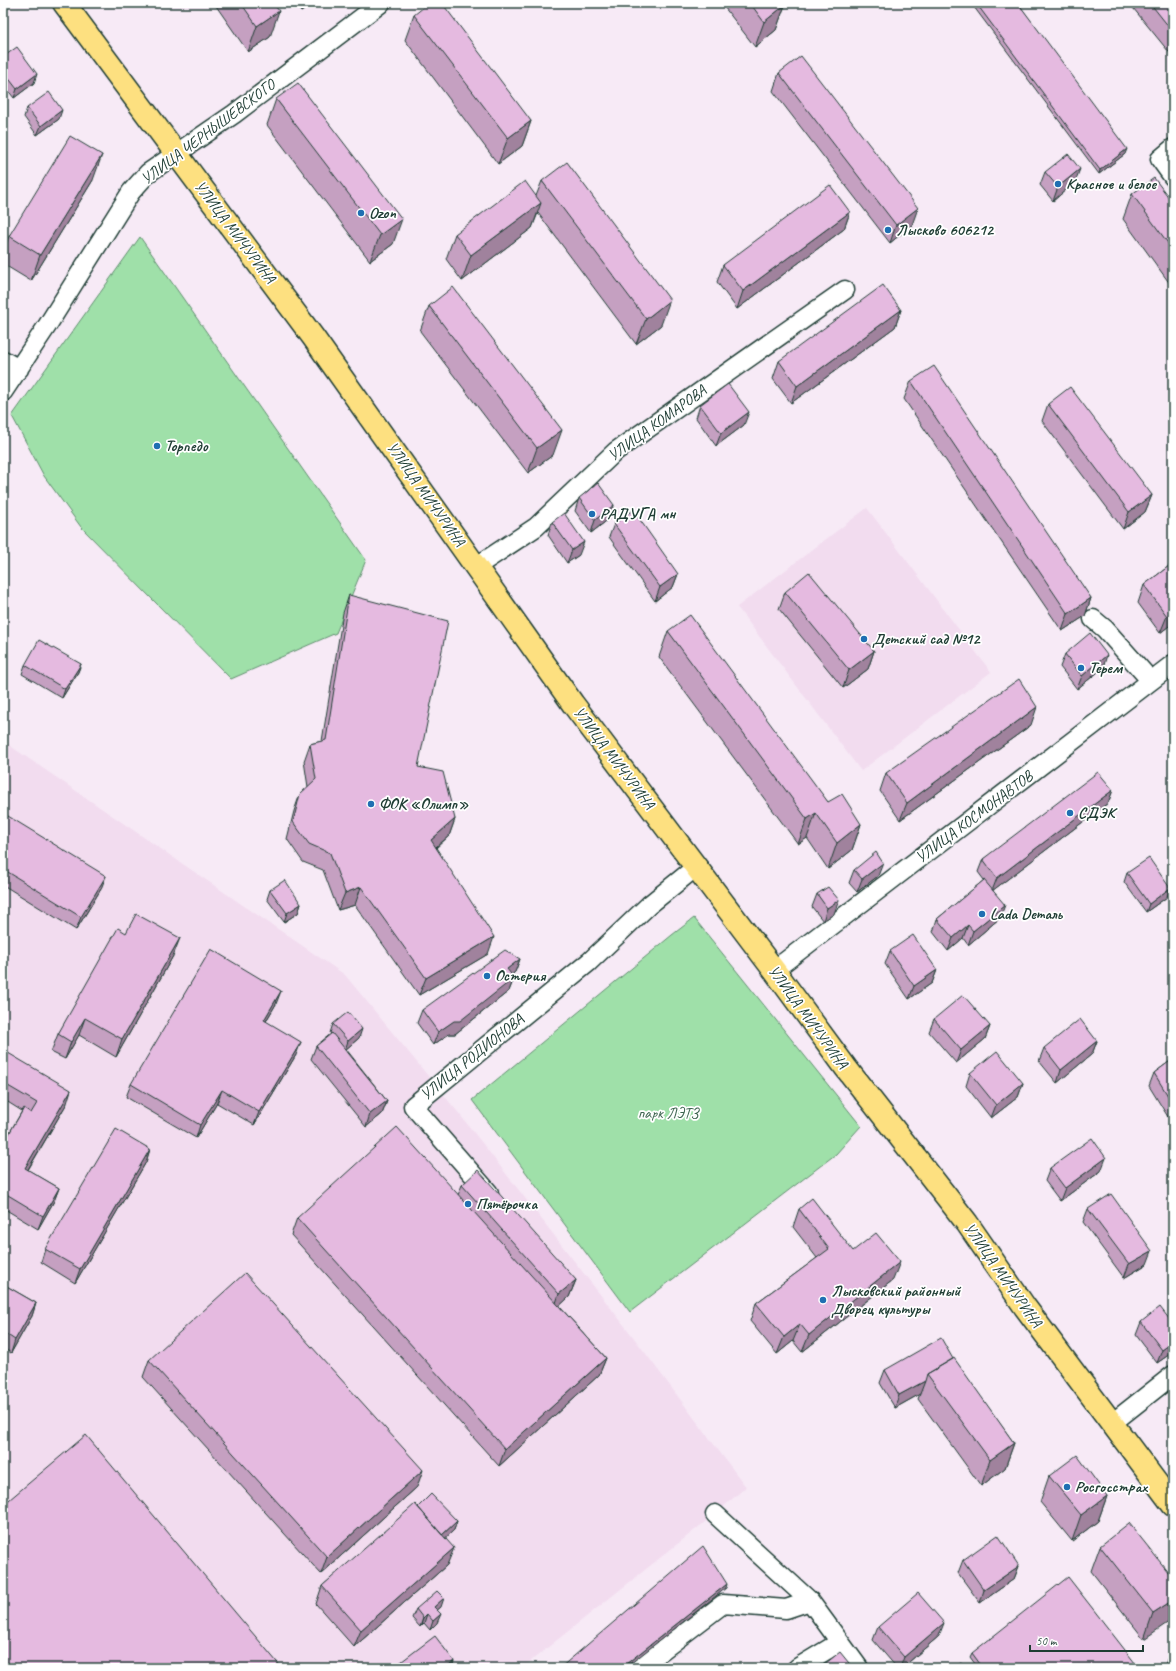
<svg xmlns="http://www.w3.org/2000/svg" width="1176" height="1671" font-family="Caveat,sans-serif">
  <rect width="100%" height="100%" fill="#f7eaf6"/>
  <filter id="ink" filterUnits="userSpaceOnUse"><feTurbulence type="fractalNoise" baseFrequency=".025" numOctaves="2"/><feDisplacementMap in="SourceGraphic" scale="8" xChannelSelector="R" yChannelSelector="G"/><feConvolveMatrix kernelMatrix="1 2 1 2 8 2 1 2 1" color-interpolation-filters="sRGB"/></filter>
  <g filter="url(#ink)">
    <path fill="#f2dcef" d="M867 508 991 672 861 771 737 607Z
      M3 741 345 975 461 1116 631 1334 746 1487 715 1514 522 1668H3Z"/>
    <path fill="#9fe0a9" stroke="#5f8e6e" d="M140 237 366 560 336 633 231 679 81 527 44 476 12 416Z
      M694 918 861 1126 836 1154 630 1312 472 1100 672 935Z"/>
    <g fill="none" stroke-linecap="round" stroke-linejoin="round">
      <g stroke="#1f3d34" stroke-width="21">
        <path id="minor" d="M1173 148 1160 159 1173 177
          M3 360 19 369
          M3 392 47 326 131 192 148 173 234 114 381 3
          M477 566 536 527 616 451 845 290
          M1093 619 1105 629 1151 681
          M774 970 1173 664
          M489 1193 413 1106 589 962 649 905 696 867
          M1111 1424 1173 1375
          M715 1514 810 1601 859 1668
          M639 1668 723 1604 786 1609 810 1601
          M797 1668 840 1642"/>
      </g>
      <g stroke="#1f3d34" stroke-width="25">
        <path id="major" d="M64 3 313 337 573 704 774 970 846 1068 967 1223 1025 1307 1173 1505"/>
      </g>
      <use href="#minor" stroke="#fff" stroke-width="18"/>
      <use href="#major" stroke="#fde080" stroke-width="22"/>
    </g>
    <path fill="#c5a0c1" stroke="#1f3d34" d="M214 3H273L270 37 248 52Z
      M294 3H313L301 12Z
      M721 3H783L785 5 776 30 755 47Z
      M971 3H1018L1125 154 1099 174Z
      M1129 3H1173V57Z
      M414 15 531 121 522 146 498 164 405 40Z
      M3 57 34 83 14 98 3 84Z
      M779 73 912 225 890 243 773 91Z
      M276 99 393 244 370 261 267 125Z
      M27 108 59 119 37 135 24 117Z
      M1045 172 1075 182 1053 201 1040 185Z
      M93 180 31 281 3 264V253L9 236Z
      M542 181 661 325 636 344 538 213 532 228 462 281 446 259 455 234 536 196Z
      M1132 194 1173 203V288L1123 219Z
      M850 212 844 229 737 309 717 282 723 265Z
      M429 306 553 455 528 473 420 331Z
      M901 310 895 327 791 403 773 379 779 361Z
      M911 381 1091 598 1085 616 1062 631 904 399Z
      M1048 404 1152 495 1145 512 1123 529 1042 421Z
      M700 405 744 425 716 446 696 418Z
      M579 498 614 505 610 518 591 533 575 511Z
      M552 522 579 555 567 563 548 535Z
      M614 524 678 574 673 587 655 601 609 537Z
      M1173 563V623L1160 633 1138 603 1144 585Z
      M785 592 874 651 868 669 843 688 779 609Z
      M349 595 418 767 455 819 449 836 436 848 488 954 419 995 355 905 338 910 323 870 303 862 287 839 294 811 300 794 308 787 304 761 310 744 322 741 343 613Z
      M668 631 828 802 861 824 852 850 828 869 807 838 798 844 659 657Z
      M1065 654 1103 668 1077 689 1060 667Z
      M81 664 78 672 62 698 22 674 25 665Z
      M1031 725 900 820 880 791 886 773Z
      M1113 790 1108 803 993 890 1000 918 968 945 963 938 948 951 933 932 937 919 984 880 978 872 983 859Z
      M3 813 101 889 76 930 3 885Z
      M854 870 878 876 857 892 849 883Z
      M1127 873 1167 897 1146 912 1124 882Z
      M270 890 301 904 298 913 284 922 267 899Z
      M817 894 834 914 823 921 812 907Z
      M1173 923V939L1169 934Z
      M126 933 173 956 116 1057 79 1035 65 1059 51 1052 58 1034Z
      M890 951 937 970 932 983 909 999 885 964Z
      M520 959 515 972 512 975 514 978 509 991 455 1034H449L433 1045 417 1023 422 1010Z
      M276 1004 266 1021 296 1055 254 1125 217 1103 196 1138 126 1097 131 1084Z
      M934 1019 990 1026 985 1039 956 1063 929 1032Z
      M333 1024 359 1038 346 1049 387 1101 382 1114 366 1127 311 1059 316 1046 331 1034 330 1033Z
      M1097 1041 1092 1054 1057 1083 1039 1061 1044 1048Z
      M3 1050 67 1103 28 1170 59 1188 54 1201 38 1229 3 1208V1144L22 1111 3 1099Z
      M1173 1059V1125L1149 1086 1154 1073Z
      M970 1073 1023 1083 1018 1097 991 1118 966 1086Z
      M150 1149 146 1162 75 1283 41 1262 45 1249Z
      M1050 1168 1101 1171 1060 1201 1045 1181Z
      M462 1185 576 1280 569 1297 559 1306 606 1358 599 1375 499 1466 291 1235 297 1218 458 1195Z
      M799 1209 853 1251 893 1280 802 1352 793 1341 777 1354 750 1321 756 1303 817 1258 793 1227Z
      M1088 1209 1147 1264 1124 1278 1083 1222Z
      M3 1284 36 1303 32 1316 11 1353 3 1348Z
      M1141 1322 1173 1324V1352L1157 1363 1136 1335Z
      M953 1359 1014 1443 1005 1468 981 1486 918 1399 920 1394 895 1408 880 1383 885 1370Z
      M149 1360 417 1487 321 1574 143 1377Z
      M1049 1476 1107 1496 1098 1521 1072 1541 1040 1502Z
      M418 1507 457 1521 454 1530 445 1538 447 1565 354 1647 316 1604 322 1586Z
      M1100 1546 1173 1578 1144 1639 1091 1571Z
      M963 1560 1019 1566 1014 1579 980 1603 958 1573Z
      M441 1607 437 1610V1623L430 1630 424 1623 420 1627 412 1618 416 1609Z
      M878 1627 939 1636 902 1668H897L873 1640Z
      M1173 1643V1668H1164Z
      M972 1653 1139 1668H978L970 1657Z"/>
    <path fill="#a0829d" stroke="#1f3d34" d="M304 3H313L301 12Z
      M785 5 776 30 755 47 764 22Z
      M279 11 270 37 248 52 257 26Z
      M37 74 34 83 14 98 17 89Z
      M62 110 59 119 37 135 41 126Z
      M531 121 522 146 498 164 508 138Z
      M1127 149 1125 154 1099 174 1100 170Z
      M102 155 93 180 31 281 40 255Z
      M1080 169 1075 182 1053 201 1058 187Z
      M541 203 532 228 462 281 471 255Z
      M918 208 912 225 890 243 896 225Z
      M850 212 844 229 737 309 743 291Z
      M402 219 393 244 370 261 380 235Z
      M670 300 661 325 636 344 646 319Z
      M901 310 895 327 791 403 797 386Z
      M749 412 744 425 716 446 721 433Z
      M562 430 553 455 528 473 537 448Z
      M1152 495 1145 512 1123 529 1129 512Z
      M614 505 610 518 591 533 595 520Z
      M584 542 579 555 567 563 572 550Z
      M678 574 673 587 655 601 660 587Z
      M1091 598 1085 616 1062 631 1068 614Z
      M1173 611V623L1160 633 1167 616Z
      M874 651 868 669 843 688 849 670Z
      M1107 655 1103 668 1077 689 1082 676Z
      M81 664 78 672 62 698 65 689Z
      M1037 707 1031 725 900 820 907 803Z
      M1113 790 1108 803 992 891 997 878Z
      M816 813 807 838 798 844 807 819Z
      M455 819 449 836 424 857 431 840Z
      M861 824 852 850 828 869 837 843Z
      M883 863 878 876 857 892 862 879Z
      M106 876 101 889 76 930 81 917Z
      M361 887 355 905 338 910 345 893Z
      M1170 888 1167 897 1146 912 1149 904Z
      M839 900 834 914 823 921 827 908Z
      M301 904 298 913 284 922 287 913Z
      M1005 905 1000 918 968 945 973 931Z
      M968 925 963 938 948 951 953 938Z
      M494 937 488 954 419 995 426 978Z
      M180 938 173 956 116 1057 122 1039Z
      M520 959 515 972 502 982 507 969Z
      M937 970 932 983 909 999 914 986Z
      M514 978 509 991 455 1034H449L433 1045 438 1032Z
      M281 991 276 1004 259 1033 264 1020Z
      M85 1018 79 1035 65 1059 71 1042Z
      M990 1026 985 1039 956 1063 961 1050Z
      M362 1029 359 1038 345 1050 348 1041Z
      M1097 1041 1092 1054 1057 1083 1061 1070Z
      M301 1042 296 1055 254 1125 259 1112Z
      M1023 1083 1018 1097 991 1118 996 1105Z
      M71 1090 67 1103 21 1181 25 1168Z
      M222 1090 217 1103 196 1138 200 1125Z
      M387 1101 382 1114 366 1127 370 1114Z
      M150 1149 146 1162 75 1283 80 1269Z
      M1106 1158 1101 1171 1060 1201 1065 1188Z
      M59 1188 54 1201 38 1229 43 1216Z
      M1152 1251 1147 1264 1124 1278 1129 1264Z
      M900 1262 893 1280 802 1352 809 1335Z
      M576 1280 569 1297 553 1312 559 1294Z
      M36 1303 32 1316 11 1353 15 1340Z
      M800 1324 793 1341 777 1354 784 1337Z
      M1173 1342V1352L1157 1363 1162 1350Z
      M606 1358 599 1375 499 1466 505 1449Z
      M925 1381 920 1394 895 1408 899 1395Z
      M1014 1443 1005 1468 981 1486 990 1460Z
      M423 1470 417 1487 321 1574 327 1557Z
      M1107 1496 1098 1521 1072 1541 1081 1515Z
      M457 1521 454 1530 439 1544 442 1535Z
      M454 1548 447 1565 354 1647 361 1630Z
      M1019 1566 1014 1579 980 1603 984 1590Z
      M727 1584 726 1588 625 1668H621Z
      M444 1598 441 1607 431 1615 434 1607Z
      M1173 1600V1619L1144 1639 1153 1613Z
      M427 1614 424 1623 420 1627 423 1618Z
      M441 1614 437 1623 430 1630 433 1621Z
      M944 1623 939 1636 902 1668H900L904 1657Z
      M454 1661 452 1668H445Z"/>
    <path fill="#e5bae0" stroke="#1f3d34" d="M241 3H273L279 11 257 26Z
      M429 3H442L531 121 508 138 414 15Z
      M750 3H783L785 5 764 22Z
      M976 3H1018L1127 149 1100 170Z
      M1150 3H1173V32Z
      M17 47 37 74 17 89 3 71V57Z
      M801 56 918 208 896 225 779 73Z
      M298 83 402 219 380 235 276 99Z
      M49 92 62 110 41 126 27 108Z
      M70 136 102 155 40 255 9 236Z
      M1068 154 1080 169 1058 187 1045 172Z
      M567 162 670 300 646 319 542 181Z
      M1154 178 1173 203V250L1132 194Z
      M525 181 541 203 471 255 455 234Z
      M830 185 850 212 743 291 723 265Z
      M883 285 901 310 797 386 779 361Z
      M453 287 562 430 537 448 429 306Z
      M934 366 1091 598 1068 614 911 381Z
      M728 384 749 412 721 433 700 405Z
      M1070 387 1152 495 1129 512 1048 404Z
      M598 483 614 505 595 520 579 498Z
      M633 510 678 574 660 587 614 524Z
      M564 513 584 542 572 550 552 522Z
      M1173 563V611L1167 616 1144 585Z
      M809 572 874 651 849 670 785 592Z
      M349 595 448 621 418 767 443 772 455 819 431 840 494 937 426 978 361 887 345 893 330 853 309 844 293 822 300 794 316 779 310 744 326 740Z
      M690 615 828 802 842 794 861 824 837 843 816 813 807 819 668 631Z
      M1090 633 1107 655 1082 676 1065 654Z
      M39 640 81 664 65 689 25 665Z
      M1019 679 1037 707 907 803 886 773Z
      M1098 772 1113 790 997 878 983 859Z
      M3 813 106 876 81 917 3 869Z
      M876 852 883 863 862 879 854 870Z
      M1149 858 1170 888 1149 904 1127 873Z
      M285 880 301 904 287 913 270 890Z
      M984 880 1005 905 973 931 968 925 953 938 937 919Z
      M828 887 839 900 827 908 817 894Z
      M136 914 180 938 122 1039 85 1018 71 1042 58 1034 118 928 126 933Z
      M913 935 937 970 914 986 890 951Z
      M211 949 281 991 264 1020 301 1042 259 1112 222 1090 200 1125 131 1084Z
      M505 950 520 959 507 969 514 978 460 1021H454L438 1032 422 1010Z
      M963 995 990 1026 961 1050 934 1019Z
      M348 1012 362 1029 348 1041 333 1024Z
      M1080 1019 1097 1041 1061 1070 1044 1048Z
      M332 1033 387 1101 370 1114 316 1046Z
      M3 1050 71 1090 25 1168 59 1188 43 1216 3 1192V1144L24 1108 31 1113 37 1103 3 1083Z
      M997 1051 1023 1083 996 1105 970 1073Z
      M1173 1059V1104L1154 1073Z
      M397 1127 606 1358 505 1449 297 1218Z
      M116 1129 150 1149 80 1269 45 1249Z
      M1092 1138 1106 1158 1065 1188 1050 1168Z
      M478 1170 576 1280 559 1294 462 1185Z
      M1111 1194 1152 1251 1129 1264 1088 1209Z
      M812 1198 853 1251 876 1233 900 1262 809 1335 800 1324 784 1337 756 1303 829 1249 799 1209Z
      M245 1273 423 1470 327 1557 149 1360Z
      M3 1284 36 1303 15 1340 3 1332Z
      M1160 1307 1173 1324V1342L1162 1350 1141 1322Z
      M941 1338 953 1359 927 1374 925 1381 899 1395 885 1370Z
      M954 1358 1014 1443 990 1460 927 1374Z
      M86 1435 282 1668H3V1505Z
      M1077 1455 1107 1496 1081 1515 1049 1476Z
      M431 1494 457 1521 442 1535 418 1507Z
      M415 1504 454 1548 361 1630 322 1586Z
      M1129 1523 1173 1578V1600L1153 1613 1100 1546Z
      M998 1535 1019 1566 984 1590 963 1560Z
      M703 1546 727 1584 621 1668H560Z
      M1068 1577 1139 1668H983L972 1653Z
      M437 1591 444 1598 434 1607 441 1614 433 1621 427 1614 423 1618 416 1609Z
      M918 1593 944 1623 904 1657 878 1627Z
      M435 1636 454 1661 445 1668H393Z
      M840 1652 853 1668H821V1667Z
      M961 1663 965 1668H954Z"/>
  </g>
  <g fill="#1f6fb2" stroke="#fff" stroke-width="1.5">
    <circle cx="1058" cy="184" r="4"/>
    <circle cx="361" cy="213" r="4"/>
    <circle cx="888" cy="230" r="4"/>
    <circle cx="157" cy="446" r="4"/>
    <circle cx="592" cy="514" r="4"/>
    <circle cx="864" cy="639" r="4"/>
    <circle cx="1081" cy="668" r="4"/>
    <circle cx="371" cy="804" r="4"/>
    <circle cx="1070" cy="813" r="4"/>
    <circle cx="982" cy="914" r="4"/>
    <circle cx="487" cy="976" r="4"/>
    <circle cx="468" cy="1204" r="4"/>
    <circle cx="823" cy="1300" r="4"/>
    <circle cx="1067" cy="1487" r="4"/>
  </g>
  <g text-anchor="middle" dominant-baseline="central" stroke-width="3.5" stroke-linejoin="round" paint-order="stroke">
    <g font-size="16" fill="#1f3d34" stroke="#fff">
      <text transform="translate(208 132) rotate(-37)">УЛИЦА ЧЕРНЫШЕВСКОГО</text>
      <text transform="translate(235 232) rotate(53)">УЛИЦА МИЧУРИНА</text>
      <text transform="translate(657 423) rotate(-36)">УЛИЦА КОМАРОВА</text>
      <text transform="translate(426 494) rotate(55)">УЛИЦА МИЧУРИНА</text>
      <text transform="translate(614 758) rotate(53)">УЛИЦА МИЧУРИНА</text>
      <text transform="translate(974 817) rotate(-37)">УЛИЦА КОСМОНАВТОВ</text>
      <text transform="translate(808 1017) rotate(54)">УЛИЦА МИЧУРИНА</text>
      <text transform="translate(472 1057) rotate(-39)">УЛИЦА РОДИОНОВА</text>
      <text transform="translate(1003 1275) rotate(55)">УЛИЦА МИЧУРИНА</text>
    </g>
    <g font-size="16" font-weight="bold" fill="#1f3d34" stroke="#fff" text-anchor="start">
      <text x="1066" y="184">Красное и белое</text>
      <text x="369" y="213">Ozon</text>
      <text x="896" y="230">Лысково 606212</text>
      <text x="165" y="446">Торпедо</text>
      <text x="600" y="514">РАДУГА мн</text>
      <text x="872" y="639">Детский сад №12</text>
      <text x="1089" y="668">Терем</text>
      <text x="379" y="804">ФОК «Олимп»</text>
      <text x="1078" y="813">СДЭК</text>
      <text x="990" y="914">Lada Dеталь</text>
      <text x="495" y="976">Остерия</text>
      <text x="476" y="1204">Пятёрочка</text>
      <text x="831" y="1291">Лысковский районный<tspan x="831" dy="18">Дворец культуры</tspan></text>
      <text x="1075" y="1487">Росгосстрах</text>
    </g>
    <g font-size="16" fill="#3f6651" stroke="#fff">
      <text x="668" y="1113">парк ЛЭТЗ</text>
    </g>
  </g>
  <rect width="1176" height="1671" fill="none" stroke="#fff" stroke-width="16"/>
  <rect x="8" y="8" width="1160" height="1655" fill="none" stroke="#1f3d34" stroke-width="1.5" filter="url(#ink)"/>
  <path d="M1030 1645v6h113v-6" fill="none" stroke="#1f3d34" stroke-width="2"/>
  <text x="1036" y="1645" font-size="12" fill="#1f3d34" stroke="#ffffff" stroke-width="3" paint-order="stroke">50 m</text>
</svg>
